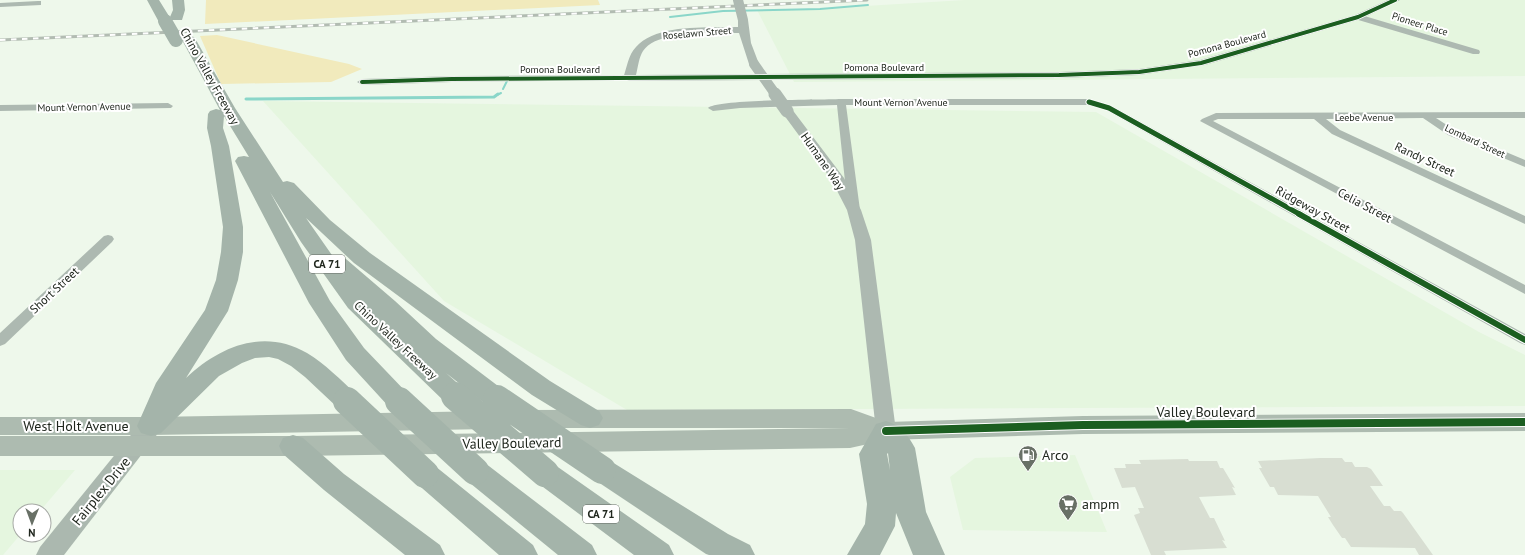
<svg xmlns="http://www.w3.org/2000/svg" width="1525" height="555" font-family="'PT Sans',sans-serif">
  <rect width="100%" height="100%" fill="#eef8eb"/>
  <path fill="#e5f6df" d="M965 0H1525V76L794 82 757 10 815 9Z
    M263 101 1096 112 1479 332 1525 355V406L627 410 444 301Z
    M1075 455 1107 532 963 530 950 477 975 458Z
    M0 470H75L40 511H20V535L3 555H0Z"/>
  <path fill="#f1eabc" d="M206 0H598L600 5 205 24Z
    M217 35 349 64 362 69 331 82 221 84 200 36Z"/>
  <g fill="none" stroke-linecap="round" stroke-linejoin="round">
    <path stroke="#8ad6c9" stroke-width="2" d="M670 17 723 11 820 9 868 5
      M503 89 507 81
      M497 95 501 93"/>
    <path stroke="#8ad6c9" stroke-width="3" d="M246 99 494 97 498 94"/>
  </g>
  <path fill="#d8ded2" d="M1320 458H1342L1345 462H1352L1355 467H1367L1371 469 1383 486H1370L1384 506H1390L1394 511H1401L1403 513 1433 555H1419L1415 548 1351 547 1345 538H1342L1333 525 1328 517H1331L1318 496 1278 495 1274 487H1270L1259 468H1262L1258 461Z
    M1188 459 1189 461H1217L1220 468H1223L1235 488 1232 487 1236 495 1199 497 1210 518H1214L1225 541 1222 540 1227 548 1164 551 1166 555H1151L1134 515 1140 513 1138 508H1144L1135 487 1122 488 1114 468H1126L1125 464H1141L1139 460Z"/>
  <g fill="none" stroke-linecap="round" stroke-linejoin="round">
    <path fill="#adb9b1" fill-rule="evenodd" d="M38 1H41V5L0 7V3Z
      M1355 15H1361L1479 50 1480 52 1479 54H1473L1355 19Z
      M629 75 633 78 632 80 452 82 362 85 357 82 362 79 452 76Z
      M841 99H1089L1112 106 1525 334V345L1520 343 1106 110 1088 105H846L860 210 858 212H850L848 210 837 105 740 108 713 111 708 108C716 99 822 100 841 99Z
      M168 103 173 106 171 108 0 111V105Z
      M1525 112V118H1436L1456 131 1525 160V167L1448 135 1423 118 1326 119 1340 130 1525 216V224L1332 134 1314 119H1218L1213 121 1525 285V294L1200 121 1202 119 1216 113Z
      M108 235 112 236 114 239 112 242 5 344 0 346V333L104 236Z"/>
    <path fill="#adb9b1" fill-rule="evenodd" d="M1388 0H1400L1361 19 1205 65 1139 75 1059 78 629 81 623 78C627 68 628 55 636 47 656 23 710 28 738 27V20L743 17 748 20 751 43 759 64 758 66H750L749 64 739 33C715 33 658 29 643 51 639 57 638 67 636 75L1059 72 1139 69 1200 60 1355 15Z
      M787 107 791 108 844 178 861 210 871 240 896 431 893 436 886 439 879 436 876 431 855 240 847 210 831 179 781 111 783 108Z"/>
    <path fill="#abb8af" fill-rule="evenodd" d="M151 418 159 420 162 426 159 432 64 555H36L40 547 143 420Z"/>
    <path fill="#adbbb0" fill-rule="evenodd" d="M851 409 887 422 1083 416 1525 413V431L1083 434 886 440 850 448 293 456H0V436H293L850 428H852H525L516 425 513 419 516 413 525 410Z
      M489 411 498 414 501 420 498 426 489 429 151 435H0V417H151Z"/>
    <path fill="#a4b4aa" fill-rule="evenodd" d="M147 0H159L172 21 170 24H160Z
      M172 0H184L185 10 182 20H172L170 17 173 10Z
      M189 36 194 37 196 40 235 108 283 182 287 181 294 183 330 220 370 253 550 381 599 411 603 418 599 425 590 428 581 425 532 395 354 263 306 218 334 258H338L346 259 395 301 436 339 506 392 510 399 506 406 497 409 488 406 446 373 464 389 468 396 464 403 455 405 446 403 348 308 301 242 270 192 330 301 364 348 408 394 412 401 408 408 399 411 390 408 346 360 309 303 235 161 238 157 244 156 249 157 224 116 223 128 229 146 243 227V252L238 280 228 311 186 378C220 346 264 328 307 353 325 364 341 380 356 394L360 401 356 408 347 411 338 408 305 377 291 366 278 359 269 357 255 358 242 363 219 376 161 433 151 436 141 433 137 426 156 383 205 310 216 280 221 252 223 227 211 146 207 128 208 114 210 111 216 109 220 110 182 40 184 37Z
      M886 421C900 425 908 435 915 448L926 512 945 555H913L896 513 895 526 880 555H847L865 524 867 504 859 454 876 424ZM888 453 890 470 887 454Z
      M293 435 303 438 344 474 440 545 445 555H405L324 490 283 454 279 446 283 438Z
      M602 459 612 462 728 534 750 545 755 555H709L706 554 592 478 588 470 592 462Z
      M475 460 485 463 592 545 597 555H558L465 479 461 471 465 463Z
      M545 461 555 465 669 545 674 555H634L535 481 531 473 535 465Z
      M425 462 435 466 533 545 538 555H499L415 482 411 474 415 466Z"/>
    <g stroke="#b2bcb2" stroke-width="3">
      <path id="rail" d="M0 40 867 0"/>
    </g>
    <use href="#rail" stroke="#fff" stroke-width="2" stroke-dasharray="5.5" stroke-linecap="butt"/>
    <path stroke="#adb9b1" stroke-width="10" d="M738 0 743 20
      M754 64 776 95"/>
    <path stroke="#adb9b1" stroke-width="13" d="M775 94 787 111"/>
    <path stroke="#a4b4aa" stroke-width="14" d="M165 21 176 40"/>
    <path stroke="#a4b4aa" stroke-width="28" d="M455 396 545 473
      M497 399 602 470
      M347 401 425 474
      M399 401 475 471"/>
    <g stroke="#fff" stroke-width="5.5">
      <path id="cycleway-far3" d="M362 82 452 79 1059 75 1139 72 1201 63 1358 17 1395 0"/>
    </g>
    <g stroke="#fff" stroke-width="7">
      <path id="cycleway-far2" d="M1089 102 1109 108 1301 215"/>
    </g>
    <g stroke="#fff" stroke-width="8">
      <path id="cycleway-far1" d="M1299 214 1525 340"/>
    </g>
    <g stroke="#fff" stroke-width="10">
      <path id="cycleway" d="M886 431 1083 425 1525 422"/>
    </g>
    <use href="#cycleway-far3" stroke="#1b5e20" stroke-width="4"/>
    <use href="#cycleway-far2" stroke="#1b5e20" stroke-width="5"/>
    <use href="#cycleway-far1" stroke="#1b5e20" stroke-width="6"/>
    <use href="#cycleway" stroke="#1b5e20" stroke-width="8"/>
  </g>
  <defs>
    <g id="fuel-pin" transform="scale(1)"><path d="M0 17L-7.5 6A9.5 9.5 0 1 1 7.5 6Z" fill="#687066" stroke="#fff"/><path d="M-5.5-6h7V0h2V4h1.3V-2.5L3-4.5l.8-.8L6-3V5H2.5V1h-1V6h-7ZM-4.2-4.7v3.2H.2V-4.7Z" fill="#fff"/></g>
    <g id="supermarket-pin" transform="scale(1)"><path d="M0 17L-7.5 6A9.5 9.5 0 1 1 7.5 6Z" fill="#687066" stroke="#fff"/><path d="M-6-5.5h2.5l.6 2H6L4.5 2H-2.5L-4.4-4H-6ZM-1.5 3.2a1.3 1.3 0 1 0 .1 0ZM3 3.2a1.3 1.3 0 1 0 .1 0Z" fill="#fff"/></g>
  </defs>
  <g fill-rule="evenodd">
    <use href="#fuel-pin" x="1028" y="455"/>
    <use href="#supermarket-pin" x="1068" y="504"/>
  </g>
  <g text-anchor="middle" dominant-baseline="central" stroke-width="4" stroke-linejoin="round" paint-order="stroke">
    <g font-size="10" fill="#20271e" stroke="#fff">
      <text transform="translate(1420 24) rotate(17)">Pioneer Place</text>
      <text transform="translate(697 33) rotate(-5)">Roselawn Street</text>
      <text transform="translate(1227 44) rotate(-15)">Pomona Boulevard</text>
      <text x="884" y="67">Pomona Boulevard</text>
      <text x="560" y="69">Pomona Boulevard</text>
      <text x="901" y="102">Mount Vernon Avenue</text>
      <text transform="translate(84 107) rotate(-1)">Mount Vernon Avenue</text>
      <text x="1364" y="117">Leebe Avenue</text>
      <text transform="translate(1475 141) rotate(25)">Lombard Street</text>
    </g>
    <g fill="#fff" stroke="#636862" stroke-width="1">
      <rect x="309" y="255" width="36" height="18" rx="3"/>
      <rect x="583" y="505" width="36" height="18" rx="3"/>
    </g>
    <g font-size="11" font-weight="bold" fill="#20271e">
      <text x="327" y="264">CA 71</text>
      <text x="601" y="514">CA 71</text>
    </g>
    <g font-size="12" fill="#20271e" stroke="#fff">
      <text transform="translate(210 76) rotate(61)">Chino Valley Freeway</text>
      <text transform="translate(1425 159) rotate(25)">Randy Street</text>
      <text transform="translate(823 161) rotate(55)">Humane Way</text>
      <text transform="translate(1365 205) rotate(28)">Celia Street</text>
      <text transform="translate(1313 209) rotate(29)">Ridgeway Street</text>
      <text transform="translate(54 290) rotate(-43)">Short Street</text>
      <text transform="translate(396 340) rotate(43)">Chino Valley Freeway</text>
    </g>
    <g font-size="14" fill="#20271e" stroke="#fff">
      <text x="1206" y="412">Valley Boulevard</text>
      <text x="76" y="426">West Holt Avenue</text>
      <text transform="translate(512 443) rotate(-1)">Valley Boulevard</text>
      <text transform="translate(101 491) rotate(-51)">Fairplex Drive</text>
    </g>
    <g font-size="14" fill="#20271e" stroke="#fff" text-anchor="start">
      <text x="1042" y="455">Arco</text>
      <text x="1082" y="504">ampm</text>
    </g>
  </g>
  <g transform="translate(32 523) rotate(181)"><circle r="19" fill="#ffffff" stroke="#a6a9a5"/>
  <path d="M0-3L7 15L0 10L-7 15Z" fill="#687066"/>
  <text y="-6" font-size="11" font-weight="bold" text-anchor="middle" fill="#20271e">N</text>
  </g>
</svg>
